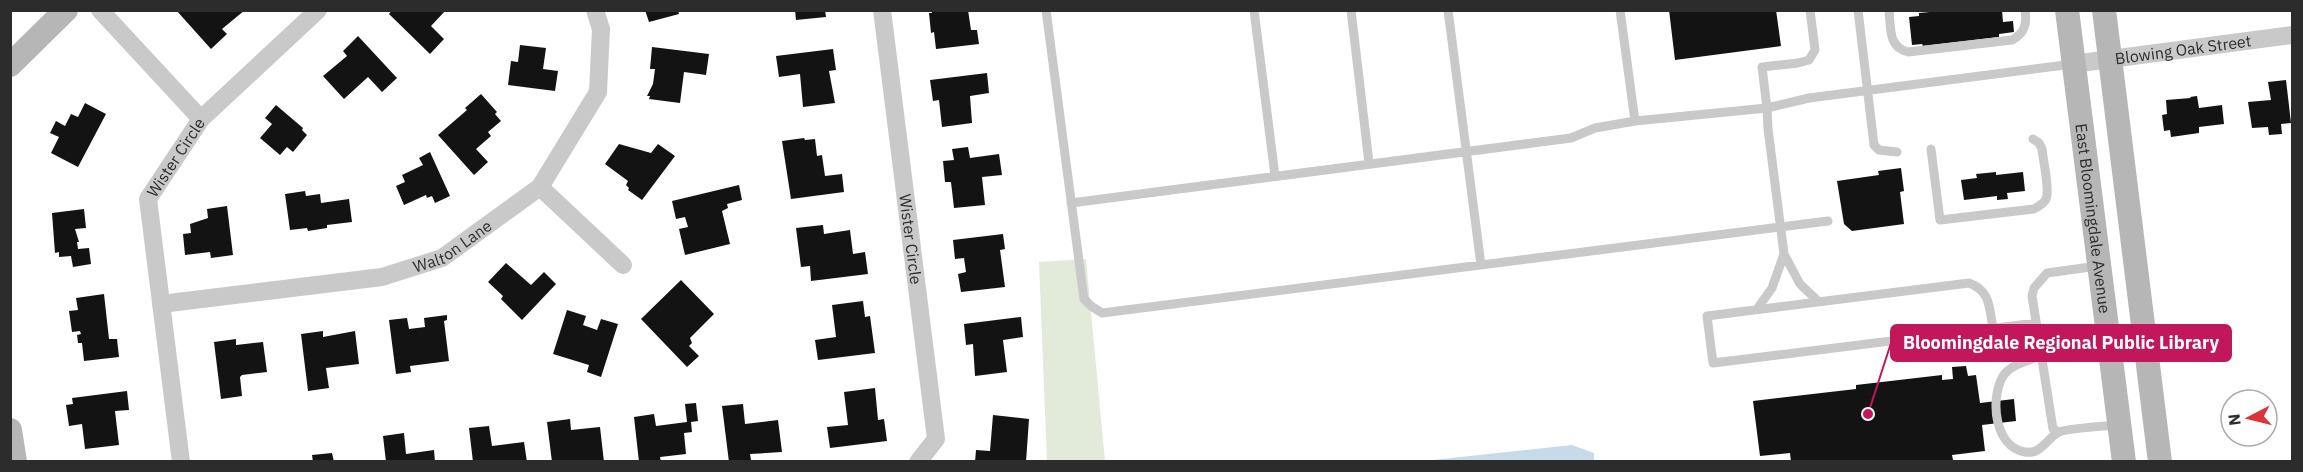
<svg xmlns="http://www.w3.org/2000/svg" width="2303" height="472" font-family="'IBM Plex Sans',sans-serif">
  <rect width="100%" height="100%" fill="#fff"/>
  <path fill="#e2eada" d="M1086 259 1105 461H1047L1039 262Z"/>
  <path fill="#c6dae9" d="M1572 445 1594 453V461H1423Z"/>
  <path fill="#131313" d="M176 10H245L222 29 227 34 211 49Z
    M392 10H446L431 26 444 39 430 54 389 14Z
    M645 10H678L679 14 649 22Z
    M795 10H825L826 17 796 20Z
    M931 10H968L971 30H977L979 44 936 49 934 32 931 33 929 13H932Z
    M1669 10H1776L1781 46 1675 60Z
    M1951 10H2002L2003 22 2013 21 2014 32 1999 34V37L1923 46 1922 44 1912 45 1909 17 1919 16V13Z
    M358 36 397 78 382 92 368 77 344 99 323 76 347 56 343 51Z
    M520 45 546 48 543 69 558 71 555 91 508 85 511 61 518 62Z
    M652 47 709 54 706 75 684 72 680 103 649 99 650 96H647L653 84 655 69H650Z
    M833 49 836 70 829 71 835 103 803 107 800 74 779 77 776 56Z
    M987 73 989 93 970 96 972 123 942 127 939 100 933 101 930 80Z
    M2286 80 2291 123 2281 124 2282 134 2269 135 2268 127 2252 128 2248 102 2271 100 2268 82Z
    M481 94 497 112 495 114 501 121 488 132 491 136 476 149 488 162 474 175 438 135 467 110 465 108Z
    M2197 96 2199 108 2222 105 2224 124 2199 127V133L2171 137 2170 130 2164 131 2162 115 2167 114 2166 100 2191 98 2190 97Z
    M85 103 106 114 78 167 51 153 59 137 50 133 56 121 65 126 71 114 78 117Z
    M276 105 303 128 302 130 307 135 293 152 287 147 280 155 260 138 272 124 265 118Z
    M804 138 805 140 815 139 817 156 822 155 825 176 842 174 844 192 791 199 782 141Z
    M619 144 651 153 658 144 675 156 642 200 628 190 629 188 626 185 628 181 605 164Z
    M968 147 970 158 999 154 1002 175 982 177 985 205 954 208 951 182H945L943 161 954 160 952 149Z
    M430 152 450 196 435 203 432 196 427 198 426 195 404 205 396 186 405 182 402 175 423 165 419 158Z
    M1901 168 1904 191 1900 192 1904 224 1852 231 1844 224 1837 181 1879 175 1878 171Z
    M1996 172V175L2023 172 2025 191 2007 193 2008 199 1997 200V196L1964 200 1961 180 1977 178 1976 174Z
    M739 185 742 200 727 204 728 208 722 211 730 244 685 255 679 229 688 227 685 217 676 219 672 201Z
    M305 191 306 196 320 194 321 203 349 199 352 222 327 225V228L308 231 307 228 290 230 285 194Z
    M227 206 233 255 211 258 210 252 185 255 183 234 191 233 190 224 208 218 207 209Z
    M84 209 86 228 75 229 79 242H77L78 249 89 248 91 264 73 267 71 256 59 257V252L55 253 52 213Z
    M823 225 824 234 850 230 853 254 865 252 868 274 811 281 810 266 801 267 796 228Z
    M1003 234 1005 249 1000 250 1005 287 961 292 958 274 966 272 964 258 955 259 953 240Z
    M506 263 531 285 544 272 556 284 522 320 501 299 503 296 488 282Z
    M681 280 714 314 690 338 692 343 689 346 699 356 687 367 641 319Z
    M104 294 109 339H117L119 357 84 361 82 343H78L77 335 81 334 80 331 72 332 69 311 78 310 76 298Z
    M863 301 865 317 870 316 875 353 818 360 815 340 836 337 832 305Z
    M567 310 586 316 583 325 597 330 601 319 618 324 601 377 587 372 589 365 553 354Z
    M447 315V320L444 321 449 361 410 366 411 372 396 374 389 320 407 318 409 329 425 327 424 318Z
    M1021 317 1023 337 1003 340 1007 372 975 376 973 344 966 345 964 324Z
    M323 331V337L355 331 359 364 326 368 329 388 308 391 301 334Z
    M236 339V345L263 342 267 372 242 375 240 377 242 396 221 399 214 342Z
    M1966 366 1968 376 1976 375 1980 403 2014 399 2016 421 1982 425 1985 451 1952 455 1953 460 1938 462H1791L1790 453 1760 456 1753 401 1856 389V385L1942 375V380L1953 379 1952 367Z
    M875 388 878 420 884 419 887 441 830 448 827 427 848 425 844 392Z
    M127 391 129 410 115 411 119 445 85 449 82 424 69 426 66 405 73 404 72 398Z
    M696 403 698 421 691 422 692 432 684 433 686 454 660 457 661 462H639L634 417 654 414 656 426 687 422 685 404Z
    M743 404 745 424 778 420 782 452 750 454 751 460 729 462 722 406Z
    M993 415 1029 419 1026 462H975L976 450 990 451Z
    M570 419 571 430 600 427 604 462H552L547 422Z
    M489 426 492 446 524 442 527 462H473L469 428Z
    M404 433 406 454 434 450 435 462H386L383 436Z
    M332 453 334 462H313L312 455Z"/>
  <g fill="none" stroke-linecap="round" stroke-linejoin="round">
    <path stroke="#c9c9c9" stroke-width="9" d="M1046 10 1084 299 1091 306 1102 313 1828 221
      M1254 10 1275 176
      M1351 10 1369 163
      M1448 10 1481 265
      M1620 10 1635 121
      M1858 10 1874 145 1879 150 1897 152
      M1889 10C1891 28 1888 47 1908 52L2012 40C2025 33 2027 24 2025 10
      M1931 149 1940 220 2034 209C2038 206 2044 204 2046 199 2050 190 2043 160 2042 149L2039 143 2033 139
      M1071 203 1571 138 1595 128 1635 121 1767 108 1762 67 1798 63 1809 60 1815 50 1810 10
      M1819 302 1800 284 1784 254 1768 129 1767 108 1809 98 2073 64
      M1757 309 1772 288 1784 254
      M1993 328C1989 308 1991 291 1969 283L1707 316 1713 363 2036 323
      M2041 356C2029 360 2008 365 2002 378 1990 401 1995 447 2025 452 2041 455 2047 438 2059 432 2069 428 2107 426 2119 425
      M2059 432 2053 429 2032 296 2034 288 2047 273 2098 266"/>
    <g stroke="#c9c9c9" stroke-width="18">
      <path d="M100 10 201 119"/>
      <path id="s1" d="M882 10 936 439 918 462"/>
      <path id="s2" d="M2073 64 2292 35"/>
      <path d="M540 187 623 265"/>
      <path id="s3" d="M161 304 382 277 442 258 540 187 598 92 601 29 595 10"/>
      <path id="s4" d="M181 462 148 199 201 119 318 10"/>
    </g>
    <g stroke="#b6b6b6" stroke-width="24">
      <path id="s5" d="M2067 10 2124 462"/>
      <path d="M2104 10 2160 462"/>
      <path d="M10 65 66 10"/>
      <path d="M10 430 15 462"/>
    </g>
  </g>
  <g text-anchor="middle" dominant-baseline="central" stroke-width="6" stroke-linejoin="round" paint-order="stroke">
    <g font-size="16" fill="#2c2c2c" stroke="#fff">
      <text stroke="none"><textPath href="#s2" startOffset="111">Blowing Oak Street</textPath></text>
      <text stroke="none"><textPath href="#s4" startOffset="315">Wister Circle</textPath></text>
      <text stroke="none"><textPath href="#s5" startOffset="210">East Bloomingdale Avenue</textPath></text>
      <text stroke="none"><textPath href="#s1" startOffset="231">Wister Circle</textPath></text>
      <text stroke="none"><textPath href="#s3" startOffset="300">Walton Lane</textPath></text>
    </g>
  </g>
  <path fill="none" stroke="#c2185b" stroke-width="2" d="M1868 414L1891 343"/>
  <circle fill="#c2185b" stroke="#fff" stroke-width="2" cx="1868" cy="414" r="6"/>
  <rect fill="#c2185b" stroke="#c2185b" stroke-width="2" x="1891" y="325" width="340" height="36" rx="6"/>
  <g font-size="18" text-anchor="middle" font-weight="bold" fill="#fff">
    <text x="2061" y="349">Bloomingdale Regional Public Library</text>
  </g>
  <rect width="2303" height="472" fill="none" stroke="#2c2c2c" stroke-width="24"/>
  <g transform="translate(2249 418) rotate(263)"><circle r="28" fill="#ffffff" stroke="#ababab" stroke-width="1.5"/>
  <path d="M0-4.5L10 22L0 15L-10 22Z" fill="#de3339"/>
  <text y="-9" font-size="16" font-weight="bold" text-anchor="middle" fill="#2c2c2c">N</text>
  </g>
</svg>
